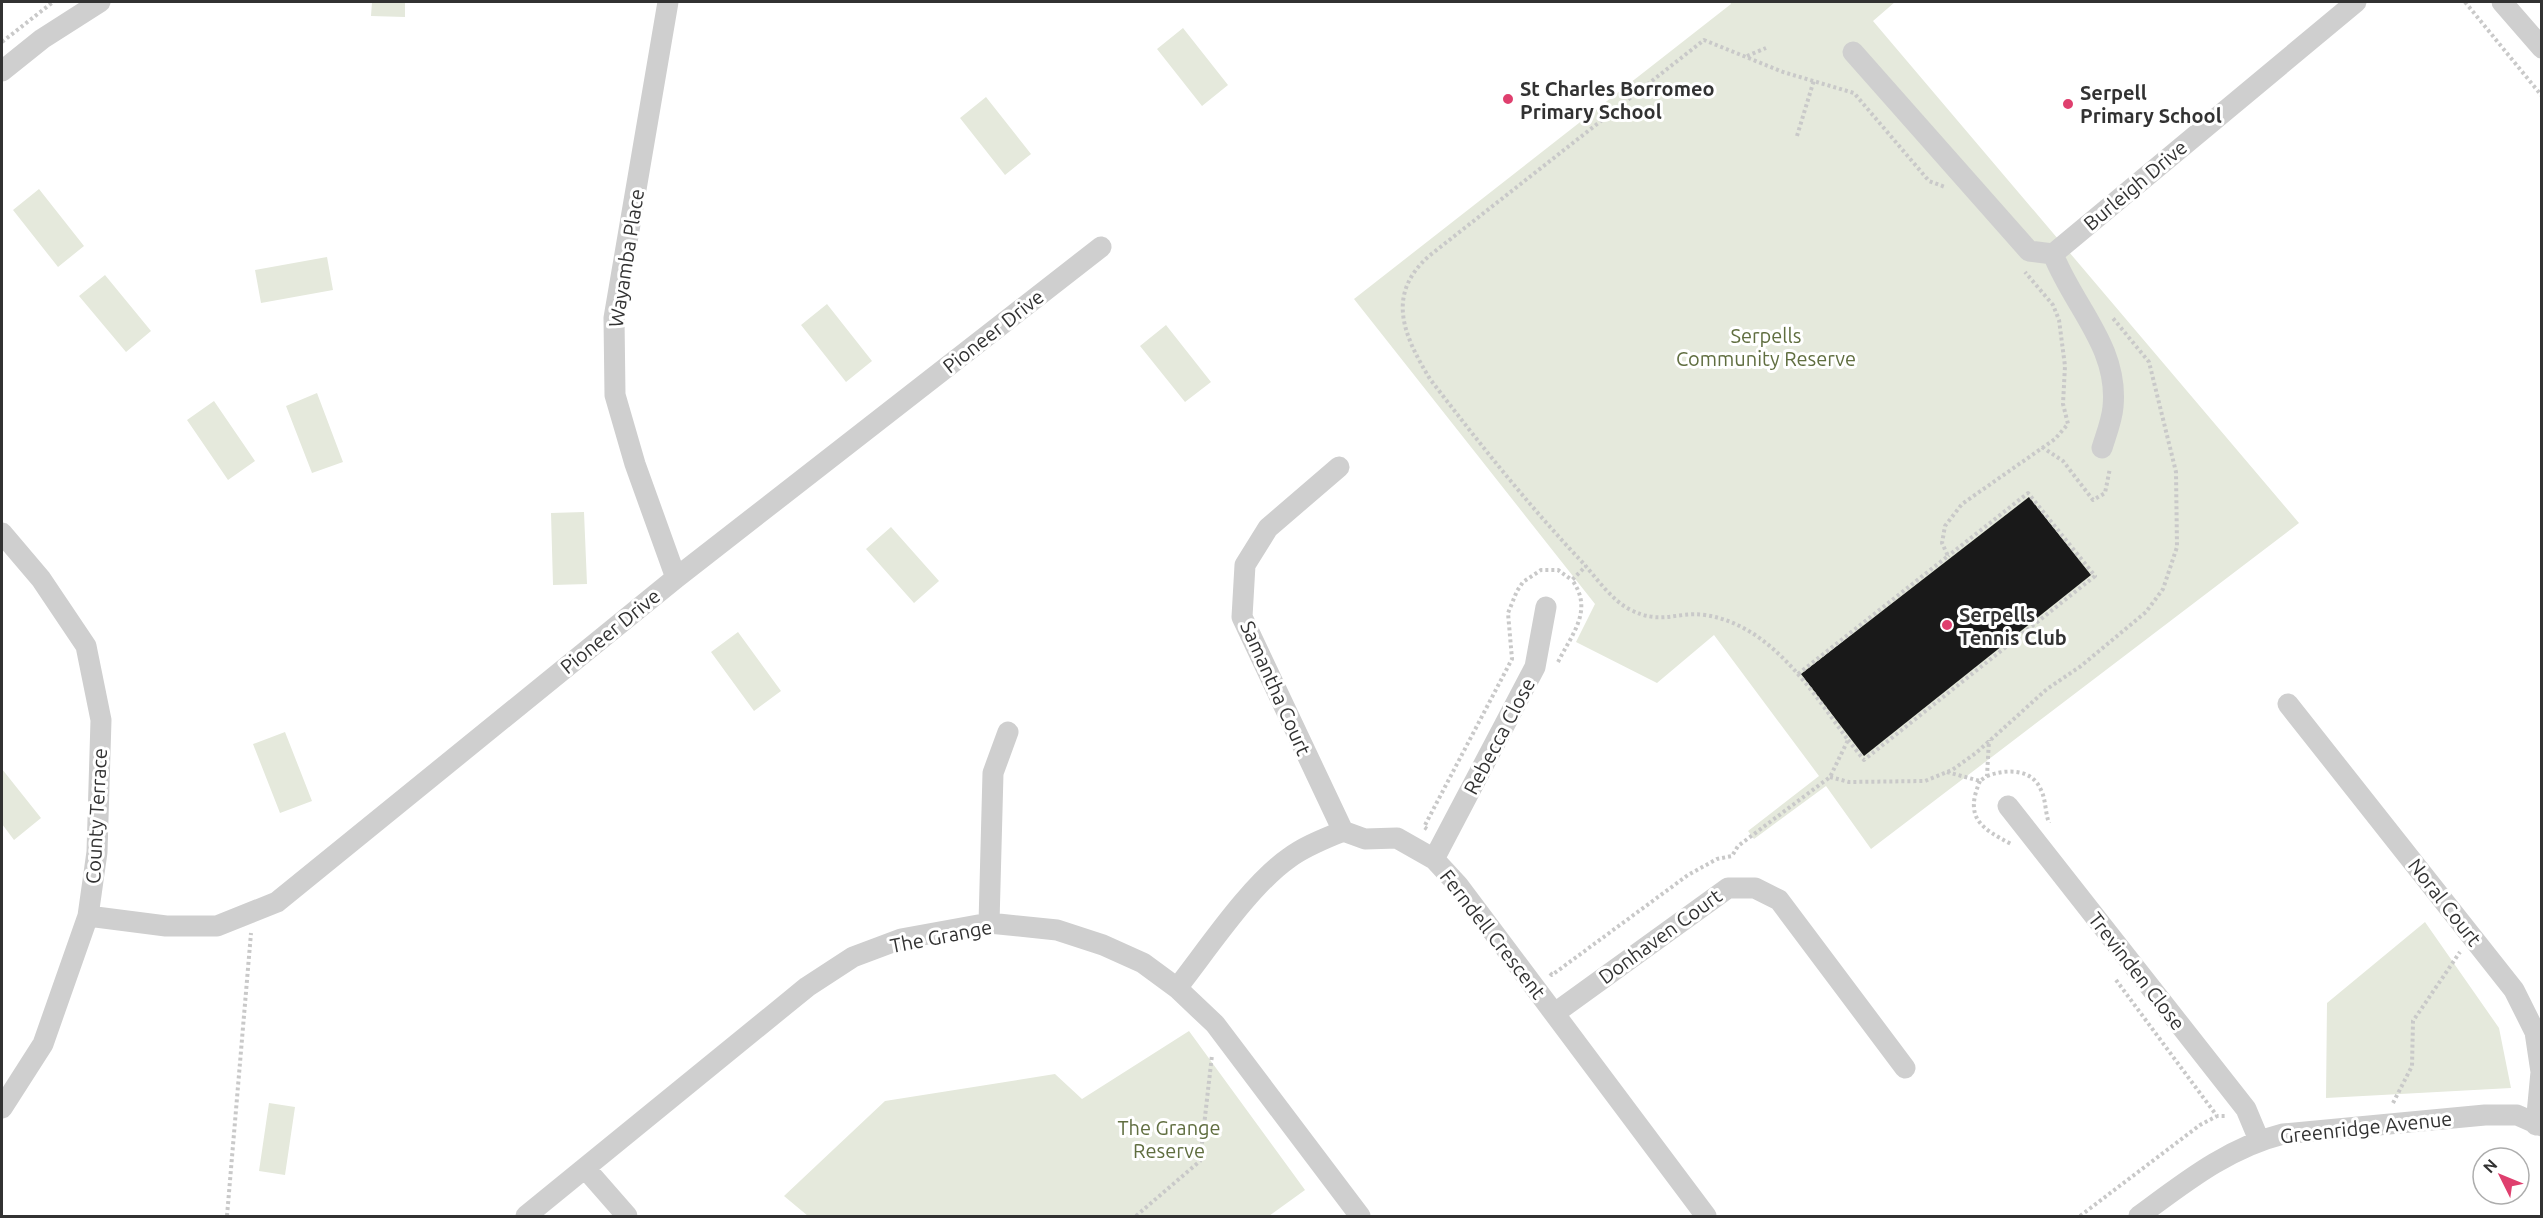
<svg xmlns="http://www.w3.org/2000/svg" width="2543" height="1218" font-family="Ubuntu,sans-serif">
  <rect width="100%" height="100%" fill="#fff"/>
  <path fill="#e5e9dc" d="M372 2H405V17L371 16Z
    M1730 2H1895L1873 21 2299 523 1871 849 1826 786 1754 839 1748 831 1819 776 1714 635 1657 683 1576 642 1595 604 1354 299 1731 4Z
    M1183 28 1228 85 1202 106 1157 49Z
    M986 97 1031 154 1005 175 960 118Z
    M39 189 84 246 58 267 13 210Z
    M327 257 333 290 261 303 255 270Z
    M105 275 151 331 126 352 79 296Z
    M827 304 872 361 846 382 801 325Z
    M1166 325 1211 382 1185 402 1140 346Z
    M317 393 343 462 312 473 286 406Z
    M214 401 255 461 228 480 187 420Z
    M584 512 587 584 553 585 551 513Z
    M891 527 939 581 914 603 866 549Z
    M738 632 781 691 754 711 711 652Z
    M285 732 312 801 280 813 253 744Z
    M2 769 41 818 14 840 2 824Z
    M2425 922 2499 1028 2511 1088 2326 1098 2327 1003Z
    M1189 1031 1305 1190 1269 1216H808L784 1196 885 1101 1055 1074 1082 1099Z
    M269 1103 295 1107 285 1175 259 1171Z"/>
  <path fill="#191919" d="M2029 497 2091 575 1864 756 1801 674Z"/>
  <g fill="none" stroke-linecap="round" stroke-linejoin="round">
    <path stroke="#c9c9c9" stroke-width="4" stroke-dasharray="3 3" stroke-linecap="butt" d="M2465 2 2542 96
      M2 42 53 2
      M1747 56 1766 48
      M1797 136 1814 80
      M2042 447 2063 461 2093 500 2105 493 2110 468
      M1558 662C1572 634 1594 610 1572 580L1586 566
      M1798 674 1948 556 1942 543 1945 526 1962 504 2055 439 2068 424 2063 404 2065 366 2059 320 2053 305 2025 272
      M1848 740 1864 760 2095 576 2028 493 1948 556
      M1947 772 1980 781 1987 776 1989 740
      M1987 776C2006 769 2032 768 2041 790 2046 800 2045 812 2049 823
      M1830 777 1849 782 1925 781 1952 770 1976 753 2047 689 2081 666 2146 612 2163 589 2177 547 2176 472 2149 362 2112 317
      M1980 781C1964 818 1981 828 2011 844
      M1427 829 1424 827 1512 659 1508 613 1517 591 1523 582 1541 570H1558L1572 580
      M1550 973 1552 975 1688 875 1717 859 1732 856 1738 846 1830 777 1848 740C1811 690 1771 625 1705 615 1676 611 1661 626 1629 609 1612 600 1597 579 1584 564 1529 506 1479 443 1430 379 1404 336 1385 295 1429 256L1704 40 1783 72 1854 93 1929 181 1945 187
      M2116 980 2217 1116H2226
      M2393 1103 2412 1066 2413 1021 2460 952
      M227 1216 251 933
      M1136 1216 1200 1161 1212 1055
      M2080 1216 2200 1125 2217 1116"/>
    <path stroke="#cfcfcf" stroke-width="21" d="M668 2 614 318 615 395 635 464 676 578
      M2502 2 2542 48
      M1853 52 2029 251 2053 254 2356 2
      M2 71 42 39 100 2
      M2053 254C2073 306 2119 347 2113 407 2112 420 2106 435 2102 448
      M1339 467 1268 528 1245 565 1242 617 1343 831
      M2288 704 2514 990 2535 1032 2541 1072 2536 1125
      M2008 806 2246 1109 2259 1140
      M1434 859 1535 667 1546 607
      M88 916 166 926H217L277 902 676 578 1101 247
      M989 923 993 773 1008 732
      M1177 988C1207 950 1250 885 1289 858 1305 846 1324 839 1343 831L1365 839 1397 838 1434 859 1458 885 1706 1216
      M1555 1013 1728 888H1755L1779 900 1905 1068
      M2 1108 43 1044 88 916 97 852 101 720 86 646 41 579 2 533
      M585 1168 627 1216
      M526 1216 807 987 853 957 901 939 989 923 1057 930 1103 945 1143 963 1177 988 1215 1024 1360 1216
      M2139 1216C2184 1183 2227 1148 2283 1134L2485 1115H2517L2542 1126"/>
  </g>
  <g fill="#df3f6e" stroke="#fff" stroke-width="2">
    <circle cx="1508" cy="99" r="6"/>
    <circle cx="2068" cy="104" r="6"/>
    <circle cx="1947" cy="625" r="6"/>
  </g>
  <g text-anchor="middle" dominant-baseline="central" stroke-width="6" stroke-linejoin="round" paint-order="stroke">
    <g font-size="20" font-weight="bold" fill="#323232" stroke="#fff" text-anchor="start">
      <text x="1520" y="88">St Charles Borromeo<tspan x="1520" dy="23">Primary School</tspan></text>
      <text x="2080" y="92">Serpell<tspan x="2080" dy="23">Primary School</tspan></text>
      <text x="1959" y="614">Serpells<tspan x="1959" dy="23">Tennis Club</tspan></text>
    </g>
    <g font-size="20" fill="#323232" stroke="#fff">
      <text transform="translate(2135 185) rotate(-40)">Burleigh Drive</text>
      <text transform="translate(626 258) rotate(-81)">Wayamba Place</text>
      <text transform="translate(993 331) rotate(-38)">Pioneer Drive</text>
      <text transform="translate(610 631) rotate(-39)">Pioneer Drive</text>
      <text transform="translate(1276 688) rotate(66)">Samantha Court</text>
      <text transform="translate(1499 736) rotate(-62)">Rebecca Close</text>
      <text transform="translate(96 816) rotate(-87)">County Terrace</text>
      <text transform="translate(2445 902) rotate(52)">Noral Court</text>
      <text transform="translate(1493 934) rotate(52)">Ferndell Crescent</text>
      <text transform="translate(941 936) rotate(-11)">The Grange</text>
      <text transform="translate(1660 936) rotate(-36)">Donhaven Court</text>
      <text transform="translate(2137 971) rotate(52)">Trevinden Close</text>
      <text transform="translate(2366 1127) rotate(-6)">Greenridge Avenue</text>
    </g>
    <g font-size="20" fill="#606e40" stroke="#fff">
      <text x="1766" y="335">Serpells<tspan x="1766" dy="23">Community Reserve</tspan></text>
      <text x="1169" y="1127">The Grange<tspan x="1169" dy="23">Reserve</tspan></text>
    </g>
  </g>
  <rect width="2543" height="1218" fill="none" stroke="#323232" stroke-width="6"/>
  <g transform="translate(2501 1176) rotate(313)"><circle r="28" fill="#ffffff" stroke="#adadad" stroke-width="1.5"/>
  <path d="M0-4.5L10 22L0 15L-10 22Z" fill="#df3f6e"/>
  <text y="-9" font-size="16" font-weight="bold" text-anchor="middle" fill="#323232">N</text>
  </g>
</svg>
